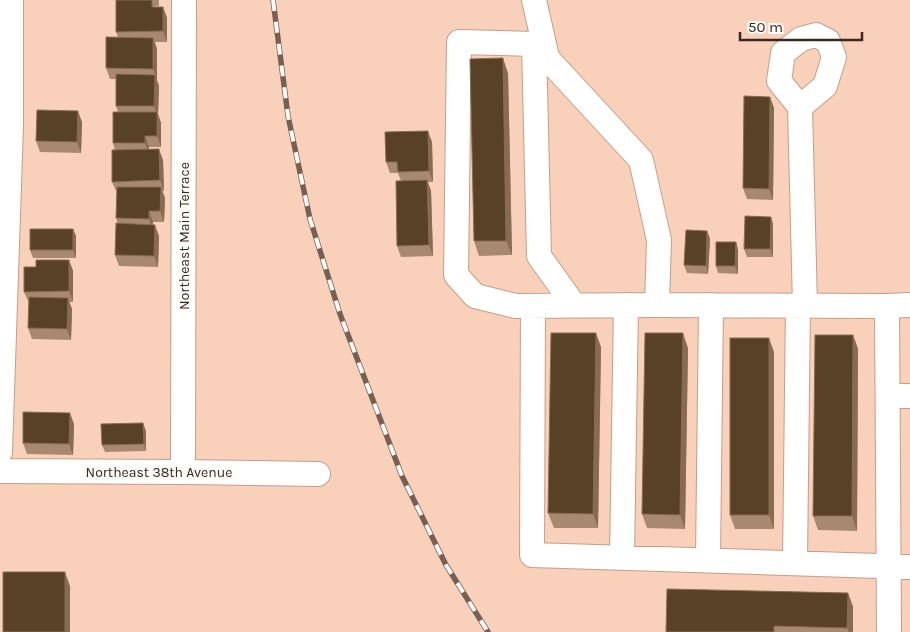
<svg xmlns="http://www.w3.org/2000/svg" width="910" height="632" font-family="Karla,sans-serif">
  <rect width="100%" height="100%" fill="#f9d1bb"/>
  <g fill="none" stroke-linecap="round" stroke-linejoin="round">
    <g stroke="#c39e88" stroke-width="26">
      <path id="minor" d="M534 0 547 57
        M534 44 539 256 574 305
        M800 107 779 81 783 53 801 39 816 35 828 41 834 57 825 86 800 107 805 305
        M657 305 659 240 641 160 534 44 459 42 456 275 475 296 516 306 657 305 887 306 889 632
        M533 306 532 555 910 567
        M887 306 910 305
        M888 396H910
        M0 452 11 126V0
        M0 471 183 472 318 474
        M183 472 184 0
        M622 557 626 305
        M708 560 711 305
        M795 563 798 305"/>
    </g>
    <use href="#minor" stroke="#fff" stroke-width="24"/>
    <g stroke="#776053" stroke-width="5.5">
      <path id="rail" d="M273 0 288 116 310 219 340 314 402 476 446 565 488 632"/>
    </g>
    <use href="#rail" stroke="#fffbf8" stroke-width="4" stroke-dasharray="11" stroke-linecap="butt"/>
  </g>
  <path fill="#a88970" d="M116 0H159V6H154L155 7H163L167 18V42H155L157 49V80L159 86 158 114 161 123V147H149V149L163 160 164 191H162L165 198 164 222H153V224L159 236 158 267 119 266 115 255 118 224 116 218 117 193 112 182 115 150 113 143 118 112 116 106V79H110L106 68 118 37 116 32Z
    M508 73 512 255 479 256 474 241Z
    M770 97 774 108 773 200 747 199 743 188Z
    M82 122 81 153 40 152 36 141Z
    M432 142 433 182H428L431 191 433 256 401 257 397 246 401 181 398 173H390L386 162Z
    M771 217 773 224V257H747L744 249Z
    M73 229 76 236V258H33L30 250Z
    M707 231 710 239 708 274 687 273 684 265Z
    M736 242 738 250V274L718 273 716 266Z
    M69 260 73 271V302H69L72 309 71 340 32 339 28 328 29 303 24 292 36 267Z
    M853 335 858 349 857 531 818 530 813 516Z
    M601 347 598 528H554L548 513Z
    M688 348 685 529 647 528 642 514Z
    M774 352V529H735L730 515Z
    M74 424 73 455 27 454 23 443Z
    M146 431V451L105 452 102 445Z
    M848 593 853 607V632H666Z"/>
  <path fill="#886c51" d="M163 7 167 18V42L163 31Z
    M153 38 157 49V80L153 69Z
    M503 58 508 73 512 255 506 241Z
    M155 75 159 86 158 114 161 123V147L157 136V115L154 106Z
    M770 97 774 108 773 200 769 189Z
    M78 111 82 122 81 153 77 142Z
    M428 131 432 142 433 182 429 171Z
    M145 136 149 147V154L145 143Z
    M159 149 163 160 164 191 160 180Z
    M427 180 431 191 433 256 429 245Z
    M161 187 165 198 164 222 160 211Z
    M149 211 153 222V230L149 219Z
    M771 217 773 224V257L770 249Z
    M155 225 159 236 158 267 154 256Z
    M73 229 76 236V258L73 250Z
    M707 231 710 239 708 274 706 266Z
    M736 242 738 250V274L735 266Z
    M69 260 73 271V302L69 291Z
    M68 298 72 309 71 340 67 329Z
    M596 333 601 347 598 528 593 514Z
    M683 333 688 348 685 529 680 515Z
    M853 335 858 349 857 531 852 516Z
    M769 338 774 352V529L769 515Z
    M70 413 74 424 73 455 69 444Z
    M143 423 146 431V451L144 444Z
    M65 572 70 586V632H65Z
    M848 593 853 607V632H849L847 628Z"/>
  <path fill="#584124" stroke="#886c51" d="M116 0H152V7H163V31L116 32Z
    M106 37 153 38V69L106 68Z
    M503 58 506 241H474L470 59Z
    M116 74 155 75 154 106H116Z
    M744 96 770 97 769 189 743 188Z
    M37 110 78 111 77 142 36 141Z
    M113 112H157V136H145V143H113Z
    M428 131 429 171 398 172 397 162H386L385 132Z
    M159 149 160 180 112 182V150Z
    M427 180 429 245 397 246 396 181Z
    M117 187H161L160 211H149V219L116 218Z
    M745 216 771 217 770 249H744Z
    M116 223 155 225 154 256 115 255Z
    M30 229H73V250H30Z
    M686 230 707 231 706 266 684 265Z
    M716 242H736L735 266H716Z
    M36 260H69V291L24 292V267H36Z
    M29 297 68 298 67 329 28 328Z
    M551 333H596L593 514 548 513Z
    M645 333H683L680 515 642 514Z
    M815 335H853L852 516H813Z
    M730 338H769V515H730Z
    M23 412 70 413 69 444 23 443Z
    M143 423 144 444 102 445 101 424Z
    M3 572H65V632H3Z
    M667 589 848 593 847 628 774 626V632H666Z"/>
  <g text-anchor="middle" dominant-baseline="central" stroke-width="5" stroke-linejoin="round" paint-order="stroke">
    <g font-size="14" fill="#372820" stroke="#fffbf8">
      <text transform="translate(184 236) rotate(-90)">Northeast Main Terrace</text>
      <text x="159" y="472">Northeast 38th Avenue</text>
    </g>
  </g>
  <path d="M740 32v8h122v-8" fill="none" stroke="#372820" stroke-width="2.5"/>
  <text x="748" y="32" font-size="15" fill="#372820" stroke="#fffbf8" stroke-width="4" paint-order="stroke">50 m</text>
</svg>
